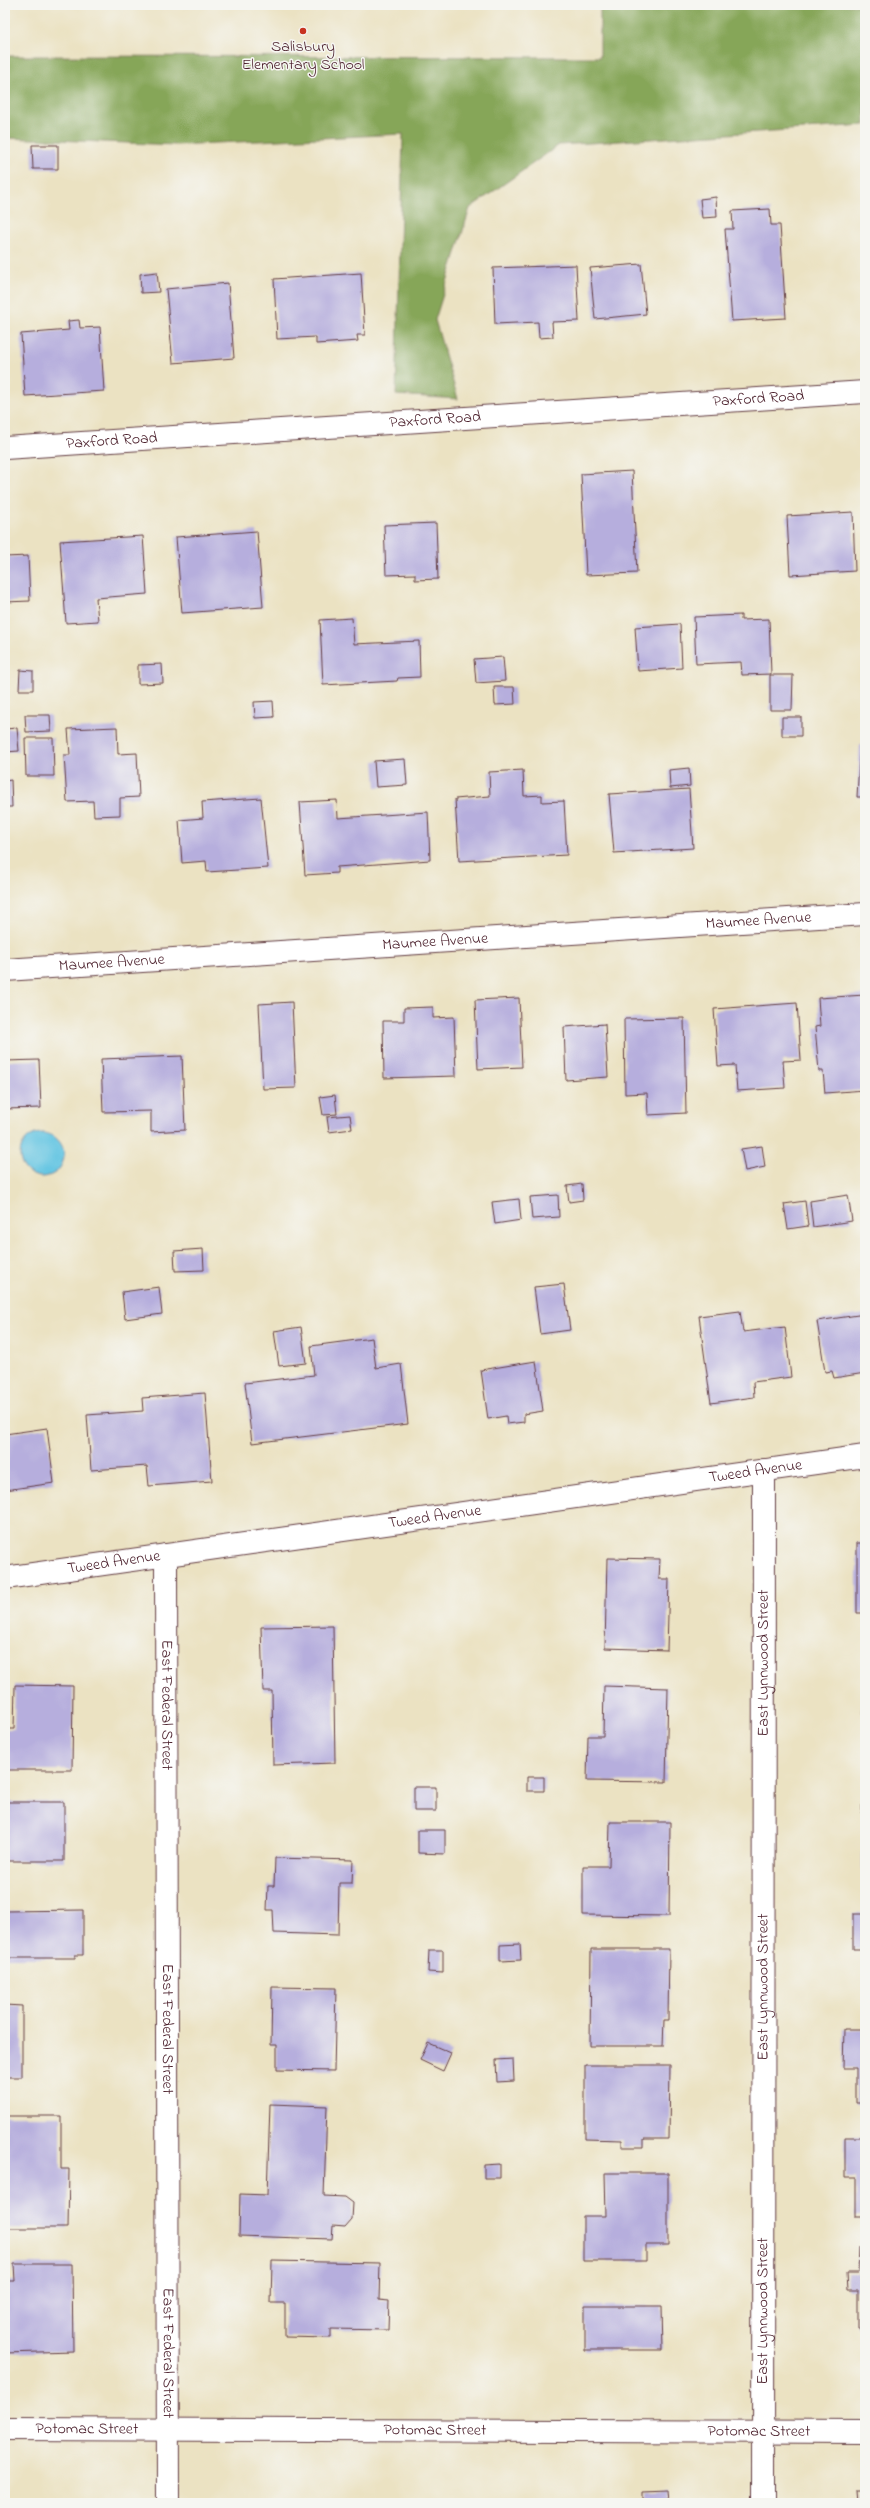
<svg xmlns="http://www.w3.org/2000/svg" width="870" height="2508" font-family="'Indie Flower',sans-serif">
  <rect width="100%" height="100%" fill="#f6f6f2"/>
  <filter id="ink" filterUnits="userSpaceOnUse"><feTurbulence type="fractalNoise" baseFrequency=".025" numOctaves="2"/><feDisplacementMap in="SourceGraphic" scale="8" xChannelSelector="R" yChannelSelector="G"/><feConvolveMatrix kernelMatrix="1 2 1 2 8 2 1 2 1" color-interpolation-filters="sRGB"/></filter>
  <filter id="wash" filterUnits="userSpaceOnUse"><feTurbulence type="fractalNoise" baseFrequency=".012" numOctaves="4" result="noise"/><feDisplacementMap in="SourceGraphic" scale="16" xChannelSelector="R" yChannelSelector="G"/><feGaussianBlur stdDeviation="0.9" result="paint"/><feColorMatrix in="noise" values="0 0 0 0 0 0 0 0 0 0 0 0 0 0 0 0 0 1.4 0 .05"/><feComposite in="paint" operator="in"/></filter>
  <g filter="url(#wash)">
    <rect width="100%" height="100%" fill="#ebe2c2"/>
    <path fill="#86a659" stroke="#686242" d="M600 5H865V125L559 145 470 208 435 320 458 399 396 395 403 134 176 145 5 138V56L600 57Z"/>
    <path fill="#64c5e2" stroke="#577286" d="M20 1155a22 22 0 1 1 44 0a22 22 0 1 1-44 0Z"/>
    <g id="blocks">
      <path fill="#b6aedd" d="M32 145H58V169H33Z
        M716 197 717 217 702 218 700 199Z
        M770 209 771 225H780L786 318 732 321 725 229H733L732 211Z
        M641 264 646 314 595 319 590 268Z
        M576 265 579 321 552 322 553 337 539 338 538 322 495 324 493 268Z
        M157 272 159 292 141 293 140 274Z
        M361 273 365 335H357L358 341 316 344V337L277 339 274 279Z
        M228 283 234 358 173 363 166 289Z
        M79 320 80 328 100 327 104 391 25 396 21 334 69 330 68 321Z
        M632 471 637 573 586 575 581 474Z
        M853 512 855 571 790 575 787 516Z
        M436 523 438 579 415 580V574L386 575 384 525Z
        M257 531 263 607 182 613 176 537Z
        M143 536 147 594 96 598 98 621 66 623 60 541Z
        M28 556 30 601 5 602V557Z
        M741 615V620L769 619 771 674 742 675 741 662 696 664 694 617Z
        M352 618 354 644 419 641 420 677 398 678 397 681 323 685 320 620Z
        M680 624 682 668 638 671 635 627Z
        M503 657 505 681 476 683 474 659Z
        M162 664 163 683 138 684V665Z
        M20 670 33 671V690H19Z
        M770 675H793L792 710H770Z
        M494 687H514L515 704 495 705Z
        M273 701 274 717 255 718 254 702Z
        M25 715H50L51 731 26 732Z
        M782 717H801V736H782Z
        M117 727 118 754 137 753 139 797 120 798V815L94 816 93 801 67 802 64 755H70L68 729Z
        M17 728 19 751 5 752V729Z
        M25 738H53L54 776H26Z
        M860 744 865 745V797H857Z
        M405 759 407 785 376 787 374 761Z
        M689 768 690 786 670 788 669 770Z
        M523 770 524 796 542 795V802L564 801 567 855 459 861 455 799 490 796 489 772Z
        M11 780 12 807H5V781Z
        M689 789 693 848 614 853 609 794Z
        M261 798 268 868 207 872 206 861 182 863 179 820 203 818 202 802Z
        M337 800 338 818 428 812 430 860 337 867V873L305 875 300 802Z
        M865 995V1090L825 1093 823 1071H819L815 1027 820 1026 818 998Z
        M519 998 522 1067 478 1069 475 1000Z
        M292 1002 296 1088 263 1089 259 1004Z
        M797 1003 801 1060 783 1061 785 1088 737 1091 735 1065 718 1066 714 1009Z
        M433 1007V1018L454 1017 456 1076 384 1078 383 1021H404V1008Z
        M684 1018 686 1113 648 1115 647 1093 625 1094 624 1019Z
        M605 1024 608 1077 566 1080 564 1027Z
        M182 1056 185 1130 151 1132V1111L103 1112 101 1059Z
        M39 1060 41 1108 5 1109V1061Z
        M335 1095 337 1114 323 1115 320 1097Z
        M350 1115 352 1129 329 1132 327 1117Z
        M762 1146 765 1167 745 1171 741 1149Z
        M582 1184 583 1200 569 1202 567 1186Z
        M558 1195 559 1217 532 1219 530 1197Z
        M848 1195 852 1221 813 1227 810 1201Z
        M519 1199 521 1220 495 1224 492 1202Z
        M805 1201 808 1226 788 1229 784 1204Z
        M203 1249 204 1270 175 1271 174 1251Z
        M564 1284 570 1330 540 1334 534 1287Z
        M159 1287 162 1314 125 1319 122 1292Z
        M740 1311 743 1332 785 1327 791 1377 753 1382 754 1397 711 1403 699 1316Z
        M865 1314V1373L834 1378 832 1371 825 1372 817 1321Z
        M301 1327 306 1363 279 1366 274 1331Z
        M372 1338 376 1368 401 1364 408 1424 252 1443 245 1383 314 1375 311 1346Z
        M536 1361 543 1411 524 1414V1422L507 1424 506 1416 488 1419 481 1370Z
        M205 1393 212 1481 149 1486 147 1466 91 1470 87 1415 143 1411 142 1398Z
        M47 1428 54 1483 5 1490V1434Z
        M857 1543H865V1613H857Z
        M607 1558 660 1559 659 1579H669L667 1650 605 1648Z
        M333 1626 335 1763 273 1765 272 1691H263L261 1627Z
        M15 1685 73 1686 72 1770H5V1729H14Z
        M604 1686 668 1688 666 1782 587 1781 588 1736H603Z
        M864 1691H865V1725H863Z
        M527 1777H544V1791H527Z
        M414 1787H436V1811H414Z
        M5 1802H64V1861H5Z
        M862 1805H865V1876H862Z
        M610 1822H670L669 1916 583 1915V1866H609Z
        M418 1830H445V1854L418 1853Z
        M275 1858 353 1860 352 1883H339L338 1935 274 1933 273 1910H267L268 1886H274Z
        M83 1910V1955H75V1958H5V1911Z
        M853 1914H865V1949H853Z
        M520 1944 521 1960 500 1961V1945Z
        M591 1949H669L668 2020H664L663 2046H590Z
        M429 1950H443V1973L428 1972Z
        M272 1987 336 1988 334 2071 277 2070V2045H271Z
        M5 2005 22 2006V2077H5Z
        M844 2029H865V2103H856V2068H843Z
        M428 2043 451 2053 443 2071 420 2060Z
        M513 2059 514 2081 497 2082 496 2060Z
        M585 2065H670L669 2139H644V2147H622V2140L585 2139Z
        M270 2104 327 2106 324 2196 345 2197 353 2203 352 2219 345 2227 333 2226 332 2239 239 2236 240 2194 267 2195Z
        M5 2116H61V2169H69L68 2228H5Z
        M845 2137H865V2216H856V2178H845Z
        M500 2164V2178H484V2165Z
        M605 2173H668V2245H646V2261H583V2216H606Z
        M859 2248H865V2329H858V2290H848L847 2273H858Z
        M272 2261 380 2263 379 2300 389 2301 388 2330 331 2329V2338L285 2337V2303H271Z
        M14 2264H72L73 2351 5 2353V2281H15Z
        M585 2306H662L663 2350H585Z
        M667 2491 668 2503H643V2492Z
        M858 2491H865V2503H859Z
        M260 2501 287 2502V2503H260Z"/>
    </g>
  </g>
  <g filter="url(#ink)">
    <use href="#blocks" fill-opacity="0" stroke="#623c42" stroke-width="1"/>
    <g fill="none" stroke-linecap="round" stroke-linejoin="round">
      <g stroke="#623c42" stroke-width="24">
        <g id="minor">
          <path id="s1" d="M5 448 865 392"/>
          <path id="s2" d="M5 970 865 914"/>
          <path id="s3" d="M166 1555 168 2503"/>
          <path id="s4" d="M5 1578 865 1456"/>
          <path id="s5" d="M5 2429 865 2432"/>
          <path id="s6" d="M763 2503 764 1470"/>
        </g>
      </g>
      <use href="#minor" stroke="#fff" stroke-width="22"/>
    </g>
  </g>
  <circle fill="#c8321e" stroke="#f6f6f2" stroke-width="1.5" cx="303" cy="31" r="4"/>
  <g text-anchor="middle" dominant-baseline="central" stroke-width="3" stroke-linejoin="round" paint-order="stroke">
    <g font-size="16" fill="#4a1f2b" stroke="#f6f6f2">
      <text x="303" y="47">Salisbury<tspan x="303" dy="18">Elementary School</tspan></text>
    </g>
    <g font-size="16" fill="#4a1f2b" stroke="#f6f6f2">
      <text stroke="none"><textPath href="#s1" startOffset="755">Paxford Road</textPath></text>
      <text stroke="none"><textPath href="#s1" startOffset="431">Paxford Road</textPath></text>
      <text stroke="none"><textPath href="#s1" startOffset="107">Paxford Road</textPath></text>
      <text stroke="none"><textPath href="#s2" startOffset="755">Maumee Avenue</textPath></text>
      <text stroke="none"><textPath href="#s2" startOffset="431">Maumee Avenue</textPath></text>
      <text stroke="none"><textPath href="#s2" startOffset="107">Maumee Avenue</textPath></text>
      <text stroke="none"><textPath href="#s4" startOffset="758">Tweed Avenue</textPath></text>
      <text stroke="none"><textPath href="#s4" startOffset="434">Tweed Avenue</textPath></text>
      <text stroke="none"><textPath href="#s4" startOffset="110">Tweed Avenue</textPath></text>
      <text stroke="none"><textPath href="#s6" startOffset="840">East Lynnwood Street</textPath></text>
      <text stroke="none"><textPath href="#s3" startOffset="150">East Federal Street</textPath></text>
      <text stroke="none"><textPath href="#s6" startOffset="516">East Lynnwood Street</textPath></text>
      <text stroke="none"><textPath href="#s3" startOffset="474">East Federal Street</textPath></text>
      <text stroke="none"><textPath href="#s6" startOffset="192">East Lynnwood Street</textPath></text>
      <text stroke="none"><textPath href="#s3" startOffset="798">East Federal Street</textPath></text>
      <text stroke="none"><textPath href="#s5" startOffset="82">Potomac Street</textPath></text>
      <text stroke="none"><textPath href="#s5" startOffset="430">Potomac Street</textPath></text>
      <text stroke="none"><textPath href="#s5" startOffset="754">Potomac Street</textPath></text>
    </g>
  </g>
  <rect width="870" height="2508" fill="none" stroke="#f6f6f2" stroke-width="20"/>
</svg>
